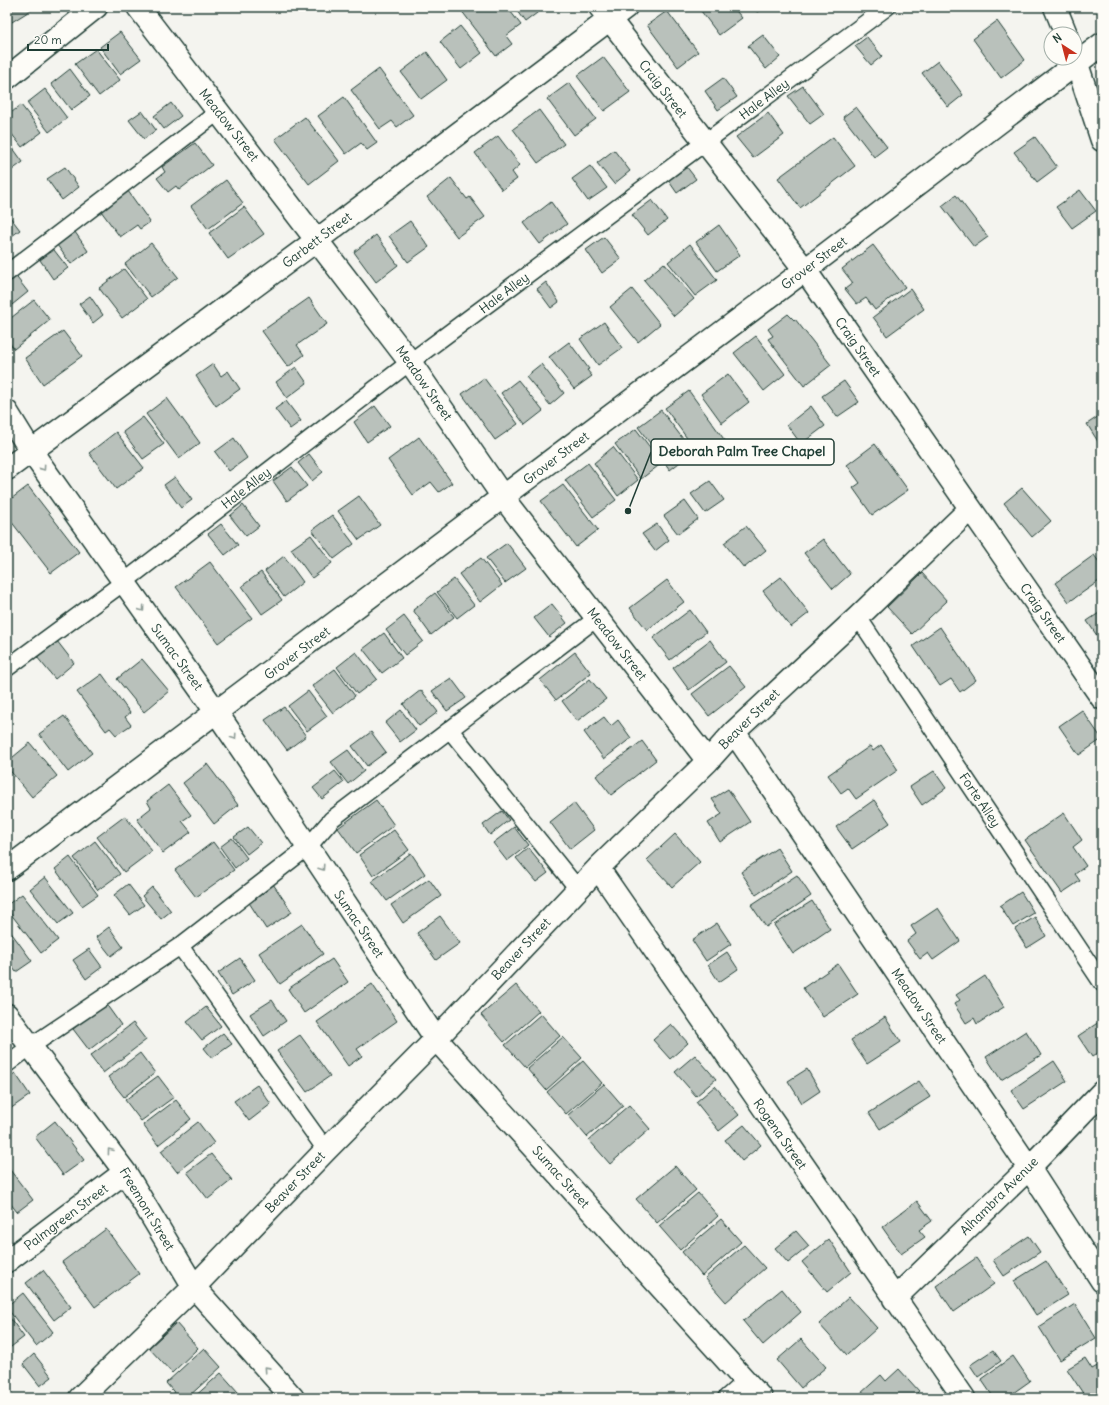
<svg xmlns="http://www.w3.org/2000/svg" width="1109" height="1405" font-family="Delius,sans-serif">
  <rect width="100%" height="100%" fill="#f4f4ef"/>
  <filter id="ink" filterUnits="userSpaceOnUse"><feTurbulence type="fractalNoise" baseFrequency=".025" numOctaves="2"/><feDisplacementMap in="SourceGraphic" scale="8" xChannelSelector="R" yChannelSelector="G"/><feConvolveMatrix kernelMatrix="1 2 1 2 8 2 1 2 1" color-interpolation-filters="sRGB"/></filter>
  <g filter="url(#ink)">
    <path fill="#b9c1bb" stroke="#1f3d34" d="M7 7H36L7 25Z
      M464 7H507L521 25 506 36 512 44 496 56 461 10Z
      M514 7H545L525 22Z
      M698 7H733L742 18 719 35Z
      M754 7H765L757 12Z
      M667 11 698 52 678 67 647 25Z
      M997 21 1025 60 1001 78 973 39Z
      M460 26 482 53 461 69 440 42Z
      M120 32 141 59 120 74 100 47Z
      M763 35 780 57 766 69 748 46Z
      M867 37 882 56 871 65 855 46Z
      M96 49 120 80 99 96 75 64Z
      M427 52 447 80 421 99 401 72Z
      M603 57 630 92 604 111 577 76Z
      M938 61 963 95 948 107 922 73Z
      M70 69 90 96 71 110 51 84Z
      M379 69 413 115 397 127 392 121 380 129 351 90Z
      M723 78 737 97 718 110 705 91Z
      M569 83 596 119 574 135 547 99Z
      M803 86 824 114 810 124 788 96Z
      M45 89 67 118 49 132 27 103Z
      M344 97 377 143 367 150 361 143 346 154 318 116Z
      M171 103 181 116 164 129 154 116Z
      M21 105 42 132 22 147 7 128V116Z
      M856 107 887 147 874 157 843 117Z
      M539 110 564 144 538 163 513 129Z
      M142 111 156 130 144 139 129 120Z
      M768 113 784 135 753 158 736 137Z
      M305 117 339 161 309 184 275 139Z
      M498 136 520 165 512 172 517 179 502 190 475 153Z
      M833 137 855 166 800 208 778 178Z
      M1035 137 1057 167 1037 182 1014 152Z
      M7 140 23 162 12 170 7 163Z
      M195 143 212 165 179 190 176 186 168 192 157 178 165 172 162 167Z
      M614 150 630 171 614 184 597 163Z
      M590 166 607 188 588 201 572 179Z
      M686 166 696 179 677 193 668 180Z
      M65 167 79 187 62 200 47 179Z
      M451 178 467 199 470 197 485 217 457 237 427 197Z
      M226 180 243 203 208 229 191 206Z
      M1080 190 1096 211 1072 228 1056 207Z
      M128 191 150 222 140 229 137 225 120 237 101 211Z
      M956 195 988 237 974 247 942 206Z
      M652 200 667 220 648 235 632 215Z
      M551 202 567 224 540 244 524 223Z
      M244 207 264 234 228 259 209 233Z
      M7 213 20 230 8 239 7 237Z
      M410 221 429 247 408 262 389 236Z
      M719 225 740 255 717 271 696 242Z
      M75 232 88 251 71 264 57 245Z
      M376 235 398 265 376 282 354 252Z
      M604 237 621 259 602 273 586 250Z
      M151 243 178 277 151 297 125 264Z
      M690 244 717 280 695 296 668 262Z
      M873 245 905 287 875 310 866 298 857 304 845 289 853 283 842 269Z
      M54 250 68 268 53 279 40 260Z
      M664 263 694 299 674 316 644 280Z
      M124 269 147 299 122 318 99 288Z
      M14 274 28 292 7 309V280Z
      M546 282 559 302 551 308 537 289Z
      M632 289 660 324 638 342 610 307Z
      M910 289 924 309 887 336 873 317Z
      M90 296 103 315 93 323 79 304Z
      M309 298 327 324 297 345 304 355 288 367 262 331Z
      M34 300 50 320 14 349 7 339V321Z
      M788 314 794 320 795 319 831 365 804 386 768 339 773 336 768 329Z
      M604 322 622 348 598 365 580 339Z
      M63 331 82 356 43 384 25 358Z
      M756 336 785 374 764 391 734 353Z
      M569 342 589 369 587 370 592 376 574 389 549 357Z
      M213 364 221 376 228 371 240 389 216 406 196 376Z
      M541 364 564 393 550 405 526 376Z
      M296 367 307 383 287 398 276 382Z
      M728 374 749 402 722 423 701 394Z
      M484 378 518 424 495 440 462 394Z
      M518 380 543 411 525 425 501 393Z
      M844 381 859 402 837 417 822 396Z
      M689 391 726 442 713 452 707 444 697 452 665 408Z
      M167 398 200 443 179 459 146 414Z
      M286 401 301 421 290 429 275 409Z
      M375 406 390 426 367 442 354 422Z
      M811 406 825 426 801 444 787 425Z
      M661 410 693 452 670 470 638 427Z
      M1102 414V448L1087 424Z
      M143 417 164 444 143 459 123 432Z
      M636 429 662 463 641 479 615 444Z
      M116 432 144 468 116 489 89 453Z
      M419 437 452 483 439 492 431 482 413 495 388 460Z
      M234 438 247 458 229 471 215 452Z
      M875 444 908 490 872 515 853 488 860 483 847 465Z
      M613 447 638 480 618 496 594 463Z
      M309 454 323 472 312 481 298 463Z
      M588 463 616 500 593 517 565 480Z
      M292 467 307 486 287 501 273 481Z
      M175 477 192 500 181 508 164 485Z
      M710 481 724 500 705 513 691 494Z
      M563 485 598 530 576 547 541 501Z
      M28 486 79 552 51 573 7 516V502Z
      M1022 488 1051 521 1032 537 1004 503Z
      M359 496 380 525 359 540 338 511Z
      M685 501 698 519 678 534 664 516Z
      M243 505 259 526 246 536 230 516Z
      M332 515 354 544 334 559 312 530Z
      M221 524 238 545 225 555 208 534Z
      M657 524 669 540 655 551 642 534Z
      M746 526 766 550 744 568 724 543Z
      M311 535 332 563 312 578 291 549Z
      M823 539 850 574 833 589 804 553Z
      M507 543 526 568 505 583 486 558Z
      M1094 555 1102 566V579L1069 602 1055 583Z
      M284 556 303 582 284 597 265 571Z
      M481 558 502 585 480 602 459 574Z
      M210 562 252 618 218 643 176 587Z
      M261 572 282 600 262 614 242 586Z
      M922 573 947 601 912 634 887 607Z
      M781 577 809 613 791 627 763 591Z
      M454 579 474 605 457 618 437 592Z
      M667 580 684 602 647 630 630 608Z
      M435 593 454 617 431 635 413 610Z
      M552 604 567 623 549 637 534 618Z
      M690 610 706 632 670 660 653 638Z
      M1102 611V643L1087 621Z
      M404 616 423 641 405 655 386 630Z
      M940 627 976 680 960 692 951 679 940 686 913 646Z
      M384 633 402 658 382 673 363 649Z
      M710 640 726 662 689 690 673 668Z
      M57 641 74 663 55 679 37 657Z
      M356 652 377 679 357 694 337 667Z
      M575 652 591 673 556 700 540 680Z
      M142 659 169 691 144 712 117 679Z
      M729 666 746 687 709 716 692 694Z
      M335 669 355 696 333 713 312 686Z
      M102 674 130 713 125 717 131 725 116 735 110 728 106 731 77 692Z
      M451 678 466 698 447 711 432 691Z
      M590 679 606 699 577 721 562 701Z
      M421 690 438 712 419 726 403 704Z
      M308 691 327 716 307 731 288 706Z
      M284 707 306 736 287 750 265 720Z
      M401 710 416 730 400 742 385 723Z
      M1082 710 1102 739 1079 755 1059 726Z
      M64 716 92 753 68 772 39 734Z
      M604 717 611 726 618 720 631 738 604 759 584 732Z
      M371 732 386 752 367 766 352 746Z
      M642 741 656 760 611 795 596 776Z
      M30 743 57 776 32 797 7 767V762Z
      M881 745 898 770 856 799 848 788 841 793 828 775 870 746 873 751Z
      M348 750 364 771 348 784 331 762Z
      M207 764 238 805 214 824 183 783Z
      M335 771 344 782 322 799 313 788Z
      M934 771 946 788 922 805 910 787Z
      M168 785 191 815 182 821 191 832 163 853 137 819 151 808 147 801Z
      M728 789 750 822 720 842 708 823 722 814 712 799Z
      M376 800 394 825 356 853 338 828Z
      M874 800 890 823 852 849 836 827Z
      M574 803 594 830 570 849 550 822Z
      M502 811 509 820 490 835 483 825Z
      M1064 813 1082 840 1073 847 1086 866 1075 874 1080 881 1062 893 1025 840Z
      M125 816 152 851 124 872 97 837Z
      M248 827 261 843 247 854 234 837Z
      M514 827 528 845 507 861 493 843Z
      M394 830 409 850 373 876 359 855Z
      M675 834 700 862 672 887 647 860Z
      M232 838 247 858 235 868 220 847Z
      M95 841 120 874 98 890 74 858Z
      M213 842 234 870 196 897 175 870Z
      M528 848 548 873 536 882 516 858Z
      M777 848 792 871 756 895 741 872Z
      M411 853 425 874 387 901 372 881Z
      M70 857 98 895 82 906 55 869Z
      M797 875 811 896 766 927 751 905Z
      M45 877 73 913 58 924 30 889Z
      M429 879 441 896 403 923 391 905Z
      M271 881 292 912 266 929 246 898Z
      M128 884 144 905 130 915 114 895Z
      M152 887 171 911 161 919 142 896Z
      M1021 892 1034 913 1013 926 1000 906Z
      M22 894 58 940 41 953 7 909V905Z
      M812 901 830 929 793 954 774 925Z
      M938 908 960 941 933 960 928 953 920 959 907 941 916 934 911 926Z
      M440 916 460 943 436 960 417 933Z
      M1035 917 1046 936 1027 948 1015 929Z
      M717 923 731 944 706 961 692 940Z
      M302 924 323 954 280 984 259 953Z
      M7 927 32 961 16 972 7 960Z
      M109 927 123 947 111 956 96 937Z
      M89 949 102 967 86 979 73 960Z
      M727 952 738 969 719 982 708 965Z
      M240 958 255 980 232 995 218 973Z
      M332 959 348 982 304 1013 288 989Z
      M838 964 858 994 823 1017 803 988Z
      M985 976 1004 1007 977 1024 974 1018 966 1023 954 1004 960 1000 956 995Z
      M372 984 397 1021 357 1049 362 1056 348 1066 317 1022Z
      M516 985 539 1011 504 1042 481 1015Z
      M272 1000 286 1021 264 1036 250 1014Z
      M106 1004 121 1025 89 1050 73 1029Z
      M206 1007 221 1026 202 1040 187 1022Z
      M541 1014 560 1036 525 1067 505 1045Z
      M885 1017 901 1042 867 1064 851 1040Z
      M1102 1020V1050L1092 1057 1078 1036Z
      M133 1023 146 1040 103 1073 90 1056Z
      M671 1024 688 1043 670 1059 653 1040Z
      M1026 1031 1041 1055 1001 1080 986 1057Z
      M223 1033 232 1044 212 1058 204 1048Z
      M300 1035 330 1076 307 1092 277 1051Z
      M563 1037 582 1058 546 1090 527 1068Z
      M140 1053 155 1073 124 1097 108 1077Z
      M695 1055 716 1079 696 1096 675 1072Z
      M583 1061 602 1083 566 1114 547 1092Z
      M1054 1061 1067 1081 1024 1109 1011 1090Z
      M807 1069 820 1091 802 1103 788 1081Z
      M15 1073 30 1095 10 1109 7 1105V1079Z
      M158 1076 174 1097 141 1121 125 1100Z
      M919 1081 930 1097 880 1129 869 1113Z
      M604 1084 623 1106 587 1137 568 1115Z
      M257 1085 271 1104 249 1121 234 1101Z
      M715 1086 739 1115 719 1131 696 1102Z
      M176 1100 191 1119 158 1145 143 1125Z
      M629 1105 650 1129 610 1164 589 1140Z
      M55 1121 84 1160 63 1175 35 1137Z
      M198 1122 214 1143 177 1172 161 1151Z
      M744 1125 761 1145 742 1161 725 1140Z
      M211 1154 232 1180 208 1199 187 1172Z
      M7 1166 33 1200 17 1212 7 1199Z
      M675 1166 696 1190 657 1223 636 1199Z
      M698 1193 718 1216 680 1250 659 1226Z
      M917 1201 932 1221 919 1230 925 1237 901 1254 882 1227Z
      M721 1219 741 1242 702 1276 682 1252Z
      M106 1229 139 1274 95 1307 62 1262Z
      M796 1231 809 1246 788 1263 775 1248Z
      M1029 1236 1040 1252 1004 1276 993 1260Z
      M829 1239 851 1272 827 1292 802 1262Z
      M744 1245 765 1268 726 1302 705 1278Z
      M976 1258 994 1284 954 1312 936 1286Z
      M1046 1261 1068 1295 1036 1315 1014 1281Z
      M43 1270 71 1307 54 1320 26 1283Z
      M782 1289 801 1312 763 1345 743 1321Z
      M23 1293 53 1332 36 1346 7 1308V1306Z
      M849 1297 877 1328 847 1355 819 1324Z
      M1075 1304 1096 1338 1060 1360 1039 1327Z
      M7 1314 24 1337 7 1350Z
      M176 1323 198 1348 172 1373 149 1348Z
      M801 1339 826 1367 801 1388 777 1360Z
      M204 1348 221 1367 187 1398H179L166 1383Z
      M993 1350 1001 1361 978 1377 970 1365Z
      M34 1354 52 1377 40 1386 23 1364Z
      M1013 1356 1030 1381 1006 1398H994L981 1379Z
      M1085 1358 1092 1369 1101 1364 1102 1365V1393L1094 1398H1086L1067 1369Z
      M899 1369 919 1391 912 1398H863L860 1394 881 1375 886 1381Z
      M221 1373 238 1392 231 1398H193Z"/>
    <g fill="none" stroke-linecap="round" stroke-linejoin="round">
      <g stroke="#1f3d34" stroke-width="19">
        <path id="lane" d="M7 273 218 112
          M858 617 1102 983
          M7 668 124 582 410 362 887 7
          M450 730 578 889
          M180 946 326 1150
          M7 1064 31 1046 180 946 308 847 332 819 597 618
          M726 1398 745 1381"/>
      </g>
      <g stroke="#1f3d34" stroke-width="25">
        <path id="street" d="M138 7 410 362 503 497 708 761
          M600 7 805 270 1102 698
          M1055 7 1066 34
          M1075 58 1102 140
          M7 78 96 7
          M7 412 31 451 217 713 308 847 436 1039 761 1398
          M7 469 317 240 626 7
          M734 732 1029 1168 1102 1281
          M598 868 964 1398
          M7 869 805 270 1102 44
          M7 1015 125 1172 194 1287 293 1398
          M7 1261 125 1172
          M894 1299 1029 1168 1102 1092
          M80 1398 194 1287 326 1150 436 1039 598 868 708 761 734 732 858 617 970 509"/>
      </g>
      <use href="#lane" stroke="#fdfcf7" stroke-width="16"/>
      <use href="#street" stroke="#fdfcf7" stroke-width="22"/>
    </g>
    <defs><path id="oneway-chevron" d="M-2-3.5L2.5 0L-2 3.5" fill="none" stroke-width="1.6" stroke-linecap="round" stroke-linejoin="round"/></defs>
    <g stroke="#8e9c96">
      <use href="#oneway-chevron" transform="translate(43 468) rotate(55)"/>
      <use href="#oneway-chevron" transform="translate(142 609) rotate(54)"/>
      <use href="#oneway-chevron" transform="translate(234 737) rotate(56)"/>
      <use href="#oneway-chevron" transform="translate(322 868) rotate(56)"/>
      <use href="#oneway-chevron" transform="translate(110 1151) rotate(-127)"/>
      <use href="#oneway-chevron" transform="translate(267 1369) rotate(-132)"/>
    </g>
  </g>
  <g text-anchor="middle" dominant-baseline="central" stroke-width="3" stroke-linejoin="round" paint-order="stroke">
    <g font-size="13" fill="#1f3d34" stroke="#fdfcf7">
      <text transform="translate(663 89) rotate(52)">Craig Street</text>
      <text transform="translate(764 99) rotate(-37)">Hale Alley</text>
      <text transform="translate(229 125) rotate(52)">Meadow Street</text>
      <text transform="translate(317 240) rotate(-37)">Garbett Street</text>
      <text transform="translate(814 263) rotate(-37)">Grover Street</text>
      <text transform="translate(504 293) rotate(-37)">Hale Alley</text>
      <text transform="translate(858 347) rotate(55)">Craig Street</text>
      <text transform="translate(424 383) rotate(55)">Meadow Street</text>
      <text transform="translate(556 458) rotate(-37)">Grover Street</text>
      <text transform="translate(246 488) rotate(-38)">Hale Alley</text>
      <text transform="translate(1043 613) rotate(55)">Craig Street</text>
      <text transform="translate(617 644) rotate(52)">Meadow Street</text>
      <text transform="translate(297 653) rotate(-37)">Grover Street</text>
      <text transform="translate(177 657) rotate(54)">Sumac Street</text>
      <text transform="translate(749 719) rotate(-45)">Beaver Street</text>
      <text transform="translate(980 800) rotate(56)">Forte Alley</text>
      <text transform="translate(359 924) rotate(56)">Sumac Street</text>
      <text transform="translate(521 949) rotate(-47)">Beaver Street</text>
      <text transform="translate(919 1006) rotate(56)">Meadow Street</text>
      <text transform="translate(780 1134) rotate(55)">Rogena Street</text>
      <text transform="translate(561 1177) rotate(48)">Sumac Street</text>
      <text transform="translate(295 1182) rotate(-46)">Beaver Street</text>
      <text transform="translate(999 1196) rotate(-45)">Alhambra Avenue</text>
      <text transform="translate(147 1209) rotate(59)">Freemont Street</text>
      <text transform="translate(66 1217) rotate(-37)">Palmgreen Street</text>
    </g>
  </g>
  <path fill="none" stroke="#1f3d34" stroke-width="1.5" d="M628 511L651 452"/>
  <circle fill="#1f3d34" stroke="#fdfcf7" stroke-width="1.5" cx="628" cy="511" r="4"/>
  <rect fill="#fdfcf7" stroke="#1f3d34" stroke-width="1.5" x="651" y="439" width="183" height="26" rx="4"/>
  <g font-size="14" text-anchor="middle" font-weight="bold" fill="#1f3d34">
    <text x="742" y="456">Deborah Palm Tree Chapel</text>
  </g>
  <rect width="1109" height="1405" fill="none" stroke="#fdfcf7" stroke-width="24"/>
  <rect x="12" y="12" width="1085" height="1381" fill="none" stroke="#1f3d34" stroke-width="1.5" filter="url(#ink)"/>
  <g transform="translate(1063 46) rotate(324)"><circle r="19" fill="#fdfcf7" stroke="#a4b0a9"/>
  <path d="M0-3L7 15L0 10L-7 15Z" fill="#c8321e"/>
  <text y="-6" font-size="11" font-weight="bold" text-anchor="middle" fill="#1f3d34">N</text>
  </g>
  <path d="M28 44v6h80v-6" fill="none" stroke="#1f3d34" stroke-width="2"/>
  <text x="34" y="44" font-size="12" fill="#1f3d34" stroke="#fdfcf7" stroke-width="3" paint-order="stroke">20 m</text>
</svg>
